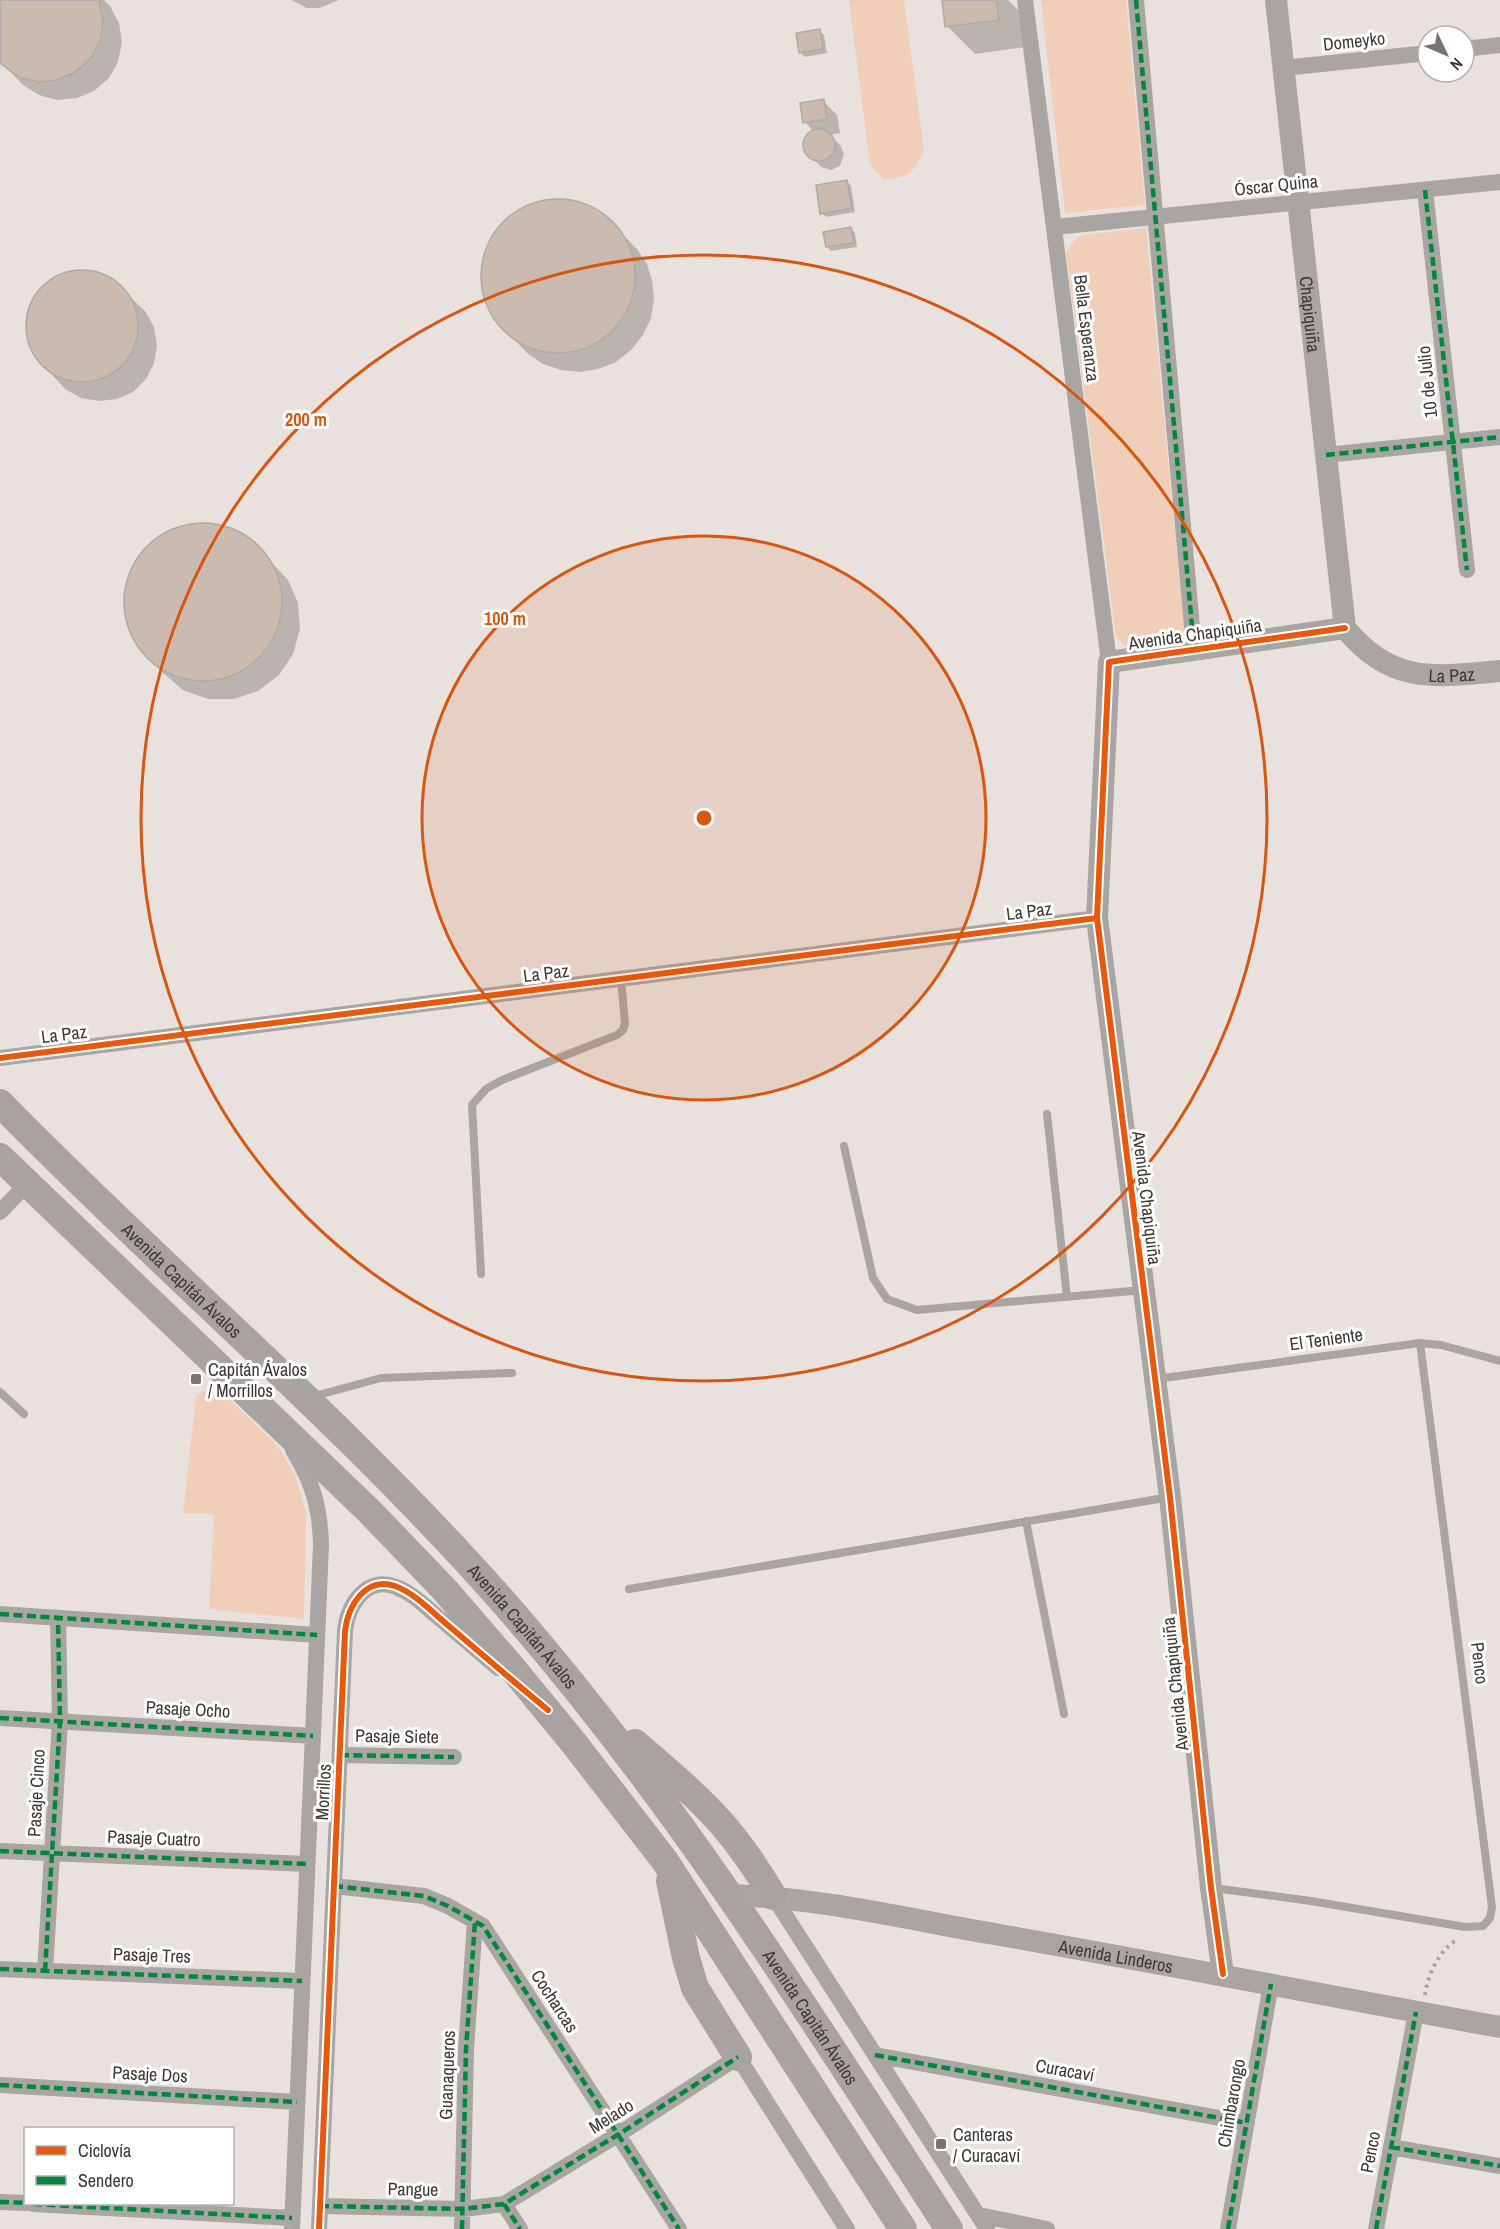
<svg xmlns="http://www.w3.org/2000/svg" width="1500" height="2229" font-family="'Archivo Narrow',sans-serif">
  <rect width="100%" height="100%" fill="#e9e1dd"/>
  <path fill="#f0ceba" d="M849 0H904L924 151C912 174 910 177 884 179L870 165Z
    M1041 0H1126L1145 205 1065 213Z
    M1146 228 1185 639 1128 649 1116 637 1066 252 1072 243 1081 235Z
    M214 1385 272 1440 281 1451 295 1475 306 1513 304 1619 209 1609 214 1514 183 1513 196 1396Z"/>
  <path fill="#0003" d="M0 0H104L110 6 119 23 122 42 118 62 109 78 94 91 77 98 57 100 39 95 23 85 0 61Z
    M291 0H339L320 8H307Z
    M943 0H1008L1021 13 1026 47 975 54 947 26Z
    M819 31 824 35 827 53 805 57 801 53Z
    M823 101 837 115 840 133 830 135 840 145 844 154 840 166 831 170 821 167 805 150V145L808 136 814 132 805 122Z
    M847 181 851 186 855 212 826 217 822 213Z
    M556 201 574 202 590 207 605 217 637 249 647 264 652 280 654 299 651 318 643 335 631 350 616 362 598 369 580 372 561 370 543 364 527 353 508 333 495 319 487 302 483 283 484 266 488 249 496 233 508 220 523 210 539 203Z
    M851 228 855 233 857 247 831 251 827 247Z
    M75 271 94 272 111 279 145 311 154 327 157 345 154 363 146 379 133 392 117 399 99 401 81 398 65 389 34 355 27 338V320L32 303 42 287 58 277Z
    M205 525 230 529 252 542 288 580 298 603 300 629 293 654 279 675 258 691 234 699H208L183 690 163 673 144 654 130 631 125 606 128 580 139 558 157 540 180 528Z"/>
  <path fill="#cbbab0" stroke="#b0a9a6" stroke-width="1.5" d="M0 0H99L103 22 100 42 90 59 75 72 57 80 38 82 19 77 0 63Z
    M942 0H996L999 20 945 27Z
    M820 29 823 49 799 53 796 33Z
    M824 99 827 119 803 123 800 103Z
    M803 145a16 16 0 1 1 32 0a16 16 0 1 1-32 0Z
    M847 180 852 208 820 214 816 185Z
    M481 276a77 77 0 1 1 154 0a77 77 0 1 1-154 0Z
    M851 227 854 243 826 247 823 232Z
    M26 326a56 56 0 1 1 112 0a56 56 0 1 1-112 0Z
    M124 602a79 79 0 1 1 158 0a79 79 0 1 1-158 0Z"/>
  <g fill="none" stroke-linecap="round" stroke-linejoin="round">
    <path stroke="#a7a3a1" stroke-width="4" stroke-dasharray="3 4.5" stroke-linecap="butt" d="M1425 1995C1428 1974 1439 1950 1458 1939"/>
    <path stroke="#a8a5a3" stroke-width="8" d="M1047 1114 1067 1297
      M844 1146 873 1278 887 1299 917 1310 1143 1290
      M481 1274 472 1105 486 1089 502 1080 617 1035 623 1030 625 1024 621 978
      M1156 1379 1420 1343 1441 1345 1500 1361
      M0 1392 24 1414
      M311 1397 381 1378 512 1373
      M1026 1521 1064 1714
      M629 1589 1170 1497
      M1213 1888 1311 1901 1465 1927 1483 1926 1490 1918 1492 1907 1420 1343"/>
    <path stroke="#a8a5a3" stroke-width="16" d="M1025 0 1109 662
      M1136 0 1194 649
      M1464 49 1500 45
      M1283 68 1428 53
      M1425 190 1467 570
      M1055 227 1500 182
      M1326 455 1500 437
      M0 1058 1097 918
      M0 1212 27 1184
      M0 1614 317 1635
      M0 1718 313 1736
      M340 1755 454 1757
      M0 1851 307 1864
      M334 1886 424 1896 448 1906 483 1926 679 2229
      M773 1896 987 2229
      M0 1969 302 1981
      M45 1971 60 1721 58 1618
      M875 2055 1247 2123
      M0 2085 297 2102
      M1391 2147 1500 2166
      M0 2202 26 2203
      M33 2204 292 2218
      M504 2204 520 2229
      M320 2206 463 2209 504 2204 619 2134 738 2057 847 2229
      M979 2215 1047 2229
      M292 2229 321 1545C320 1507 313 1483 293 1450
      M319 2229 345 1631C348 1605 366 1575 396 1587 412 1593 425 1606 438 1617 458 1634 478 1651 498 1668
      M462 2229 466 2049 475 1922
      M1228 2229 1271 1984
      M1376 2229 1416 2012"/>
    <g stroke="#a9a5a2" stroke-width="22">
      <path id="s1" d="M1276 0 1345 628"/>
      <path id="s2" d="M1345 628C1391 685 1435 677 1500 671"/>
      <path id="s3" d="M731 1895C821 1898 911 1920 1000 1935 1167 1964 1333 1997 1500 2027"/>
      <path d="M1223 1974 1211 1888 1170 1497 1097 918 1109 662 1345 628"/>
    </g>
    <g stroke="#a8a2a1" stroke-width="28">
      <path id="s4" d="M0 1103C166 1273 349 1426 506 1605 675 1798 810 2015 949 2229"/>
      <path d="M0 1157 370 1512 444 1589 508 1663 573 1742 665 1861 903 2229"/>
      <path d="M635 1743C665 1769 697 1795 723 1825 742 1847 758 1871 773 1896"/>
      <path d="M670 1881 686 1958 695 1988 738 2057"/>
    </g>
    <path stroke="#00873e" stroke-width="4.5" stroke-dasharray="9 4.5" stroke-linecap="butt" d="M1136 0 1194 649
      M1425 190 1467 570
      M1326 455 1500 437
      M0 1614 317 1635
      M0 1718 313 1736
      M340 1755 454 1757
      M0 1851 307 1864
      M334 1886 424 1896 448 1906 483 1926 679 2229
      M0 1969 302 1981
      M45 1971 60 1721 58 1618
      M875 2055 1247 2123
      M0 2085 297 2102
      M1391 2147 1500 2166
      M0 2202 26 2203
      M33 2204 292 2218
      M504 2204 520 2229
      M320 2206 463 2209 504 2204 619 2134 738 2057
      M462 2229 466 2049 475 1922
      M1228 2229 1271 1984
      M1376 2229 1416 2012"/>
    <g stroke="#fff" stroke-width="10">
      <path id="cycleway" d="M0 1058 1097 918
        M1223 1974 1211 1888 1170 1497 1097 918 1109 662 1345 628
        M319 2229 345 1631C348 1606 365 1576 395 1586 415 1593 434 1614 450 1627 483 1655 515 1683 548 1710"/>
    </g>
    <use href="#cycleway" stroke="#e8590c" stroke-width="6"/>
  </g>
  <circle cx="704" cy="818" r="282" fill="#d75610" fill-opacity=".12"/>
  <g fill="none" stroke="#d75610" stroke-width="3">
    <circle cx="704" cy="818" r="282"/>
    <circle cx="704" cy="818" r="563"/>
  </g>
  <g fill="#7a736f" stroke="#fff" stroke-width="2">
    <rect x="190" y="1373" width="12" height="12" rx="3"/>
    <rect x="935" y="2138" width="12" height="12" rx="3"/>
  </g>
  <g text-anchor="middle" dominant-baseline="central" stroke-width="6" stroke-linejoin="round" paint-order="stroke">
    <g font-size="18" fill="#3e3834" stroke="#fff">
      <text transform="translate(1354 41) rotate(-6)">Domeyko</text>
      <text transform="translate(1276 185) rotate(-6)">Óscar Quina</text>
      <text stroke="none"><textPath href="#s1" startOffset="316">Chapiquiña</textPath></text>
      <text transform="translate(1087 328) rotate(83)">Bella Esperanza</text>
      <text transform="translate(1427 382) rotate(-96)">10 de Julio</text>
      <text transform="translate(1195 634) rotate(-8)">Avenida Chapiquiña</text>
      <text stroke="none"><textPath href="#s2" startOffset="122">La Paz</textPath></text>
      <text transform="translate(1029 911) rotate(-7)">La Paz</text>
      <text transform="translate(546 973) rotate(-7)">La Paz</text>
      <text transform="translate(64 1034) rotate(-7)">La Paz</text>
      <text transform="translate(1147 1198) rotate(83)">Avenida Chapiquiña</text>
      <text stroke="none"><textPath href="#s4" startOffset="254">Avenida Capitán Ávalos</textPath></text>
      <text transform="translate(1326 1339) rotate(-8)">El Teniente</text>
      <text stroke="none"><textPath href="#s4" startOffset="740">Avenida Capitán Ávalos</textPath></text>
      <text transform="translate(1480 1663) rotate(83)">Penco</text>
      <text transform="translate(1175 1684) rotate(-96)">Avenida Chapiquiña</text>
      <text transform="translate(188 1709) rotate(3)">Pasaje Ocho</text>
      <text transform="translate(397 1736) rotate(1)">Pasaje Siete</text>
      <text transform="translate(323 1792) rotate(-87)">Morrillos</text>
      <text transform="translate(36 1793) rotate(-87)">Pasaje Cinco</text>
      <text transform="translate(154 1838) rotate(2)">Pasaje Cuatro</text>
      <text transform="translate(152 1955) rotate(2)">Pasaje Tres</text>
      <text stroke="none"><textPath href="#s3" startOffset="390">Avenida Linderos</textPath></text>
      <text transform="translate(555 2001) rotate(57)">Cocharcas</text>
      <text stroke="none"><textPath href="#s4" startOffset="1226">Avenida Capitán Ávalos</textPath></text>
      <text transform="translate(1065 2070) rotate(10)">Curacaví</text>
      <text transform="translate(150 2074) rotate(3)">Pasaje Dos</text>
      <text transform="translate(447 2075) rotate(-88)">Guanaqueros</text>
      <text transform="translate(1231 2103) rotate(-80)">Chimbarongo</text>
      <text transform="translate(611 2116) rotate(-32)">Melado</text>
      <text transform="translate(1370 2152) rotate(-79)">Penco</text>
      <text transform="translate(413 2189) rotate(1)">Pangue</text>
    </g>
    <g font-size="18" fill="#3e3834" stroke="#fff" text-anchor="start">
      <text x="208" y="1369">Capitán Ávalos<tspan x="208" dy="21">/ Morrillos</tspan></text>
      <text x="953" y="2134">Canteras<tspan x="953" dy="21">/ Curacaví</tspan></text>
    </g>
  </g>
  <circle cx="704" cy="818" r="9" fill="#d75610" stroke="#fff" stroke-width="3"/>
  <g font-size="18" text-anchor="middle" font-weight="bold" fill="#d75610" stroke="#fff" stroke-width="6" stroke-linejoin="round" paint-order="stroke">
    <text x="306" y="426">200 m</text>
    <text x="505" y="625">100 m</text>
  </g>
  <rect x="24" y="2127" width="210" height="78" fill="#ffffff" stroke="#b2afae" stroke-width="1.5"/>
  <rect x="36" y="2146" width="30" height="9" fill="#e8590c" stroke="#b2afae" stroke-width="1.5"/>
  <text x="78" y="2157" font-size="18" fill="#3e3834">Ciclovía</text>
  <rect x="36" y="2176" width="30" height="9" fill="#00873e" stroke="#b2afae" stroke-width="1.5"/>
  <text x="78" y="2187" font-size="18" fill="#3e3834">Sendero</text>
  <g transform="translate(1446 54) rotate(134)"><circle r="28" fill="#ffffff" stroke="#b2afae" stroke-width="1.5"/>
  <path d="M0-4.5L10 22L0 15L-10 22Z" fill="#7a736f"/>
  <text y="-9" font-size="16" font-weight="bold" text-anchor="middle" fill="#3e3834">N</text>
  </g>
</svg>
